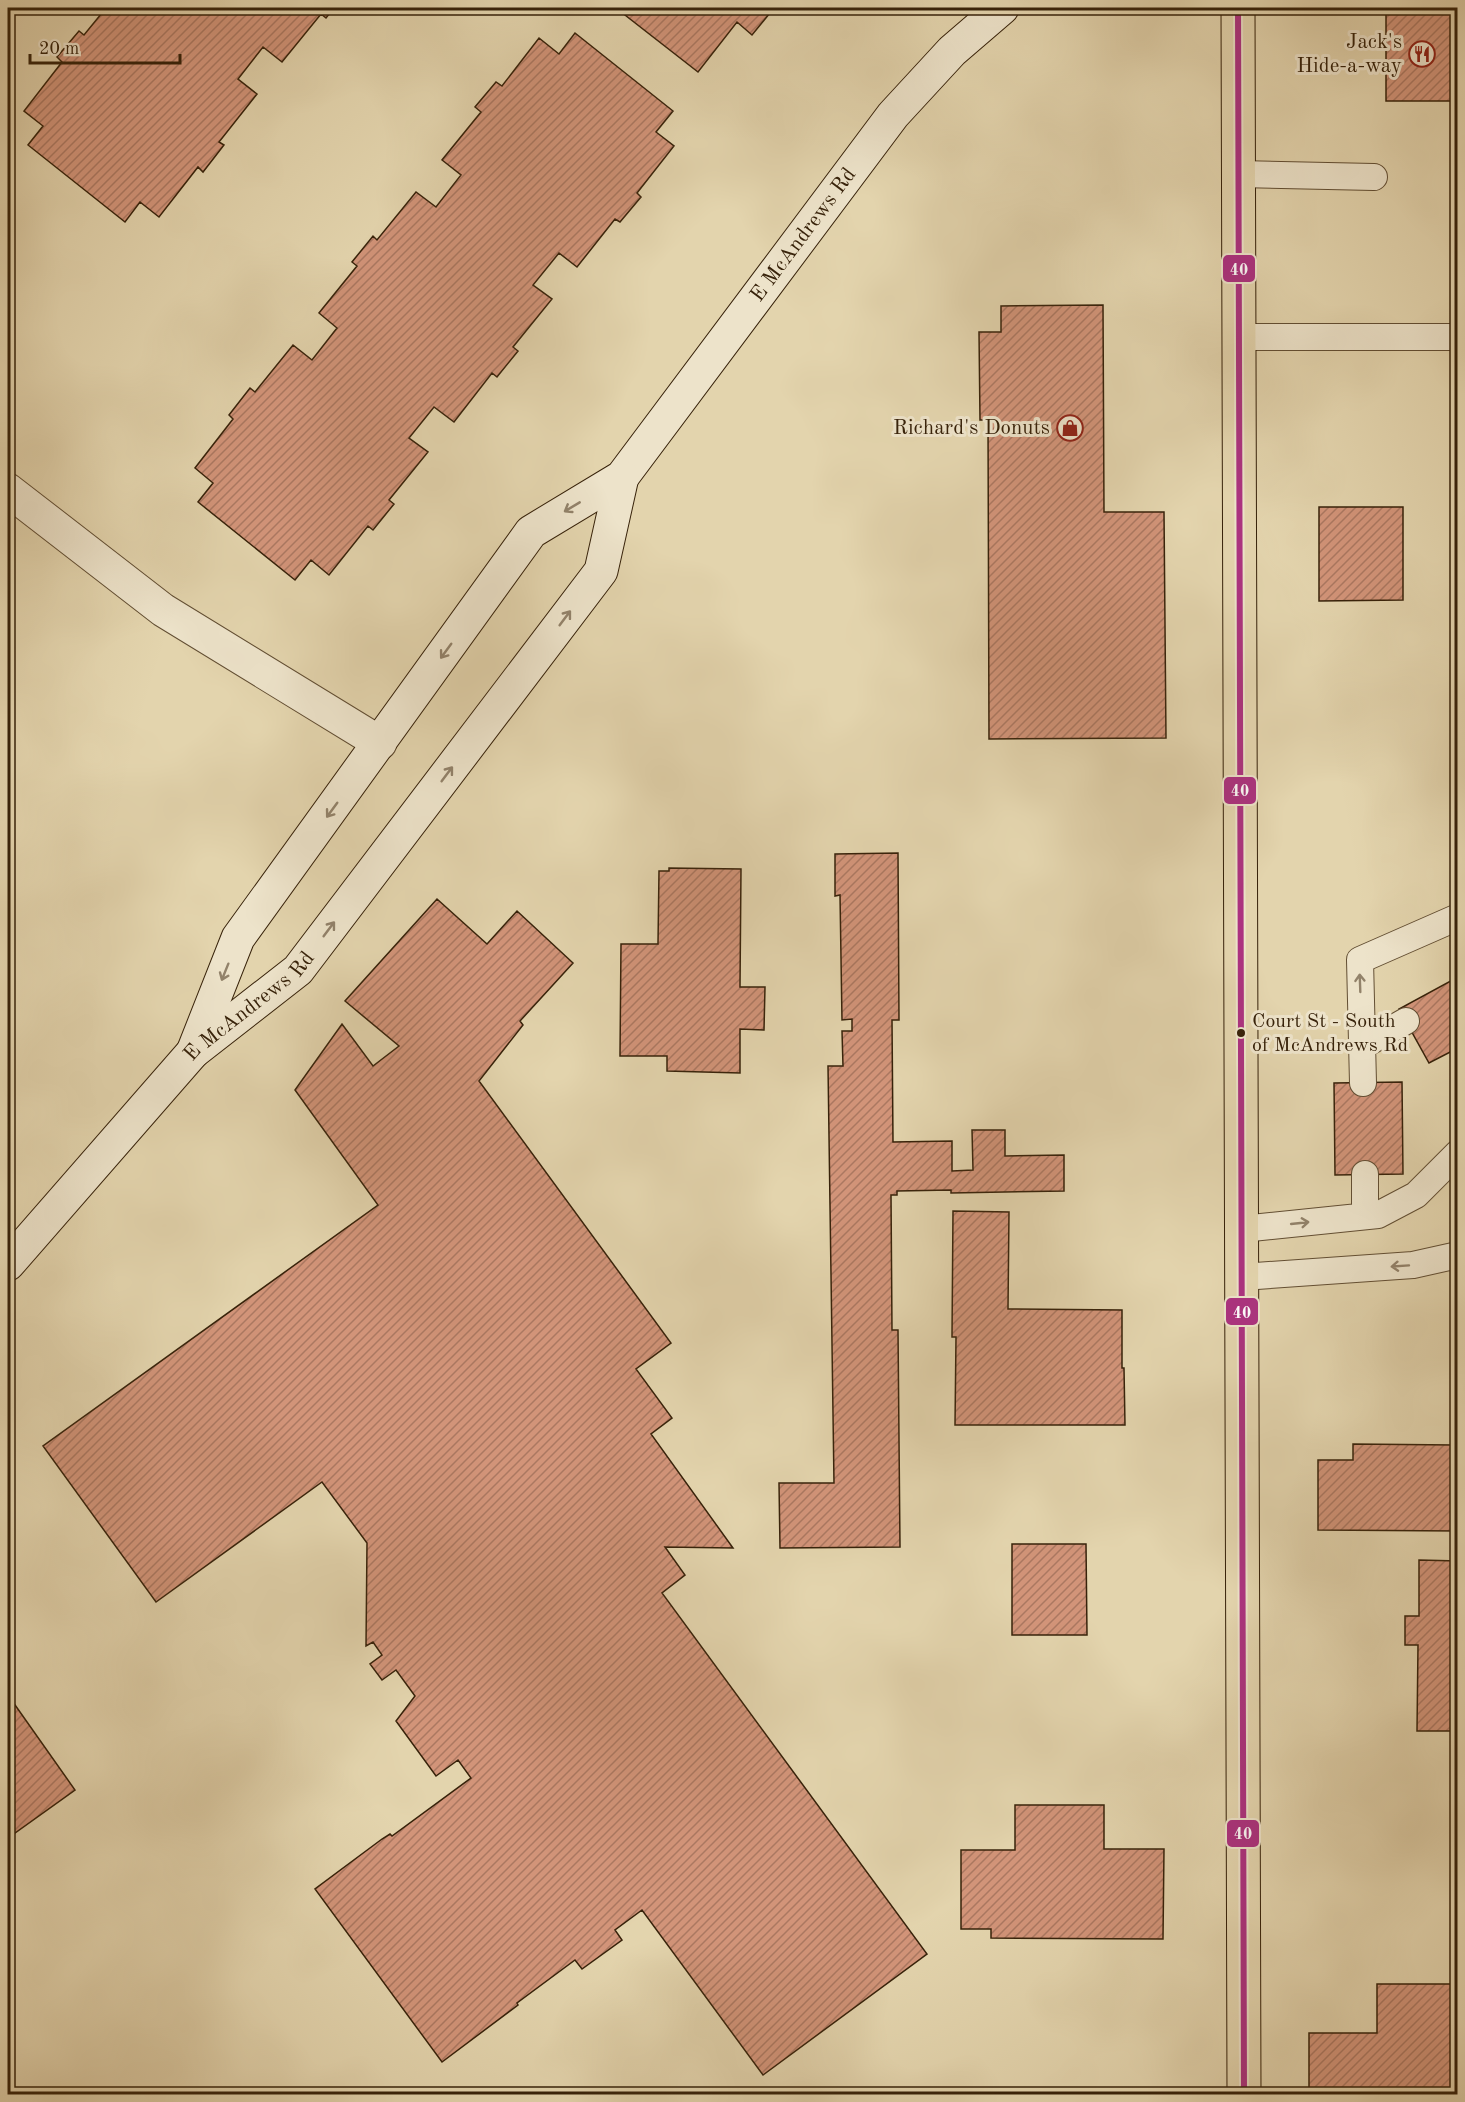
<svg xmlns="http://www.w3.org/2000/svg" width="1465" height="2102" font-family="'Old Standard TT',serif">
  <defs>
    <pattern id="building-hatch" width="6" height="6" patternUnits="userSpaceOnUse" patternTransform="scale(1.5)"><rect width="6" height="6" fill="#d29479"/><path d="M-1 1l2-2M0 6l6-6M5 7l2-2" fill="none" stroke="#ab7861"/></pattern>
  </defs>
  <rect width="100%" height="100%" fill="#e3d4ad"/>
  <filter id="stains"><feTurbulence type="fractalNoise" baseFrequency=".00333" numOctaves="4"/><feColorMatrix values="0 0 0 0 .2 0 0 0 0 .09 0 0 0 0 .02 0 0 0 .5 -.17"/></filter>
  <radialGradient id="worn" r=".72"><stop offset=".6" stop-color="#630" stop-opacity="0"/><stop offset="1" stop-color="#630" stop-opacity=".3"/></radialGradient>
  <path fill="url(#building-hatch)" stroke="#37220a" stroke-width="1.5" d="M106 8H334L326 18 321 14 282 62 263 47 238 79 257 94 219 142 224 145 203 172 198 167 159 217 140 202 125 222 28 145 43 126 24 111 62 62 57 57 79 31 84 35Z
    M616 8H774L752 35 737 22 698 72Z
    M1386 8H1458V101H1386Z
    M575 33 673 111 656 132 674 146 637 193 641 197 620 222 615 219 577 267 559 253 533 285 552 299 513 347 518 351 497 377 492 373 454 422 434 407 409 438 428 452 389 500 394 504 373 530 368 526 329 575 311 560 295 580 198 502 213 483 195 468 233 419 229 415 250 388 255 392 293 345 312 360 337 328 319 313 357 266 352 262 373 236 377 240 416 192 436 207 461 175 442 160 481 112 475 107 496 82 502 86 539 38 559 54Z
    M1103 305 1104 512H1164L1166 738 989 739 988 420H980L979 332H1001V306Z
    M1319 507H1403V600L1319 601Z
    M898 853 899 1020H892L893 1142 952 1141V1171L973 1170 972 1130H1005V1156L1064 1155V1191L951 1193V1190L897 1191V1195H891L892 1330H898L900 1547 780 1548 779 1483H834L828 1066H843L842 1031H852V1019L842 1020 840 895 835 896V854Z
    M669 868 741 869 740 987H765L764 1030 740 1029V1073L667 1071V1056H620L621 944H658L659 871H669Z
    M437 899 487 944 517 911 573 963 520 1021 523 1025 479 1081 671 1343 636 1369 672 1418 651 1434 733 1548 665 1547 685 1575 662 1593 927 1954 763 2075 642 1910 615 1930 622 1940 582 1969 575 1960 517 2003 518 2005 442 2062 315 1889 382 1839 390 1834 392 1836 471 1778 458 1760 436 1776 396 1721 415 1696 396 1670 382 1680 370 1664 382 1655 373 1642 366 1646 367 1543 322 1482 156 1602 43 1446 378 1205 295 1090 342 1024 373 1066 399 1046 345 1001Z
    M1458 977V1048L1429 1063 1399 1009Z
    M1402 1082 1403 1174 1335 1175 1334 1083Z
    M953 1211 1009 1212 1008 1309 1122 1310V1368H1124L1125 1425H955L956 1337H952Z
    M1353 1444 1454 1445V1460H1458V1531L1318 1530V1460H1353Z
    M1012 1544H1086L1087 1635H1012Z
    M1419 1560 1458 1561V1731H1417L1418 1645H1405V1616H1419Z
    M8 1695 75 1790 8 1838Z
    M1015 1805H1104V1849H1164L1163 1939 991 1938V1929H961V1850H1015Z
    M1377 1984H1458V2094H1309V2033H1377Z"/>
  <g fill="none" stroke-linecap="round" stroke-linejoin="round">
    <g stroke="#624e33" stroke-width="28">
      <path id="lane" d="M1239 174 1374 177
        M1239 337H1458
        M1362 1046 1406 1021
        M1363 1083 1360 960 1458 917
        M1365 1174V1215
        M1242 1229 1378 1215 1416 1195 1458 1153
        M1242 1277 1413 1265 1458 1255"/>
    </g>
    <g stroke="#624e33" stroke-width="35">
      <path id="street" d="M8 490 163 610 380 743"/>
    </g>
    <g stroke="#37220a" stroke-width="35">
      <g id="secondary">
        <path id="s1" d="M193 1052 238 938 531 532 622 477 893 115 952 51 1002 8"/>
        <path id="s2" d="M8 1264 193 1052 298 970 601 571 622 477"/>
      </g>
    </g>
    <g stroke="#37220a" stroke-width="35">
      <path id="primary" d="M1238 8 1244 2094"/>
    </g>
    <use href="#lane" stroke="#ede3ca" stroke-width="26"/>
    <use href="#street" stroke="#ede3ca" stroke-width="33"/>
    <use href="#secondary" stroke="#ede3ca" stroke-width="33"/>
    <use href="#primary" stroke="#e3d4ad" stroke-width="33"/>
    <g stroke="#ede3ca" stroke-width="10">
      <path id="bus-1" d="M1238 8 1244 2094"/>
    </g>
    <use href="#bus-1" stroke="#ac3280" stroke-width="6"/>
  </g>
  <defs><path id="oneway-shaft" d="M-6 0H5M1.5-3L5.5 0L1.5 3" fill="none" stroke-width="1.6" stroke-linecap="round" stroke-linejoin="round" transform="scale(1.5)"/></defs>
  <g stroke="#92826a">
    <use href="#oneway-shaft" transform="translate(572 507) rotate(149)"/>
    <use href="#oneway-shaft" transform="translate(565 618) rotate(-53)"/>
    <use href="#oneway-shaft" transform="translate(446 651) rotate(126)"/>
    <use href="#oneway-shaft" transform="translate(447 774) rotate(-53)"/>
    <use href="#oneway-shaft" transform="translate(332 810) rotate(126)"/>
    <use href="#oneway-shaft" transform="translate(329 929) rotate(-53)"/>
    <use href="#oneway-shaft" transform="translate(225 972) rotate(112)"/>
    <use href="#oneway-shaft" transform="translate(1360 983) rotate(-92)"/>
    <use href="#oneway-shaft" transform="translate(1300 1223) rotate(-6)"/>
    <use href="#oneway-shaft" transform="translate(1400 1266) rotate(176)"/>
  </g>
  <defs>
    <g id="restaurant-ring" transform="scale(1.35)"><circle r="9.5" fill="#ede3ca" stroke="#8f2418" stroke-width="1.5"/><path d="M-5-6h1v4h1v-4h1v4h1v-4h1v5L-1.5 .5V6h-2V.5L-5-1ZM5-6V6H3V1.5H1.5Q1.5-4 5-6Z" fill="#8f2418"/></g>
    <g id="shop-ring" transform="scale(1.35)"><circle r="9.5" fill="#ede3ca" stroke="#8f2418" stroke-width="1.5"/><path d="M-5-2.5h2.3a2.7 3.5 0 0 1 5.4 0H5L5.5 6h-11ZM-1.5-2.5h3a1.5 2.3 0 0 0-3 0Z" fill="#8f2418"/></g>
  </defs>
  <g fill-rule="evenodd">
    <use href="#restaurant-ring" x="1422" y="54"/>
    <use href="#shop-ring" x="1070" y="428"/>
  </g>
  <circle fill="#37220a" stroke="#ede3ca" stroke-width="2" cx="1241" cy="1033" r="5"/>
  <g text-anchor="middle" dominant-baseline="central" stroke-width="6" stroke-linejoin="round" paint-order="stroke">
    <g font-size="20" fill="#37220a" stroke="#ede3ca" text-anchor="start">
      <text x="1252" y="1022">Court St - South<tspan x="1252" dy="24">of McAndrews Rd</tspan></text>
    </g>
    <g font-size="21" fill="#37220a" stroke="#ede3ca" text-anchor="end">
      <text x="1402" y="42">Jack's<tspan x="1402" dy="24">Hide-a-way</tspan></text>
      <text x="1050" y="428">Richard's Donuts</text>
    </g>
    <g font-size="21" fill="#37220a" stroke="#ede3ca">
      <text stroke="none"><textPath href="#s1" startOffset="1032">E McAndrews Rd</textPath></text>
      <text stroke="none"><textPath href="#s2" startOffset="354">E McAndrews Rd</textPath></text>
    </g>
  </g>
  <g stroke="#ede3ca" stroke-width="2">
    <rect x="1222" y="254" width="34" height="29" rx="6" fill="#ac3280"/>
    <rect x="1223" y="776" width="34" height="29" rx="6" fill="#ac3280"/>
    <rect x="1225" y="1297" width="34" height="29" rx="6" fill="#ac3280"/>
    <rect x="1226" y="1819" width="34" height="29" rx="6" fill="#ac3280"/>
  </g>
  <g font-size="16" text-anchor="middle" font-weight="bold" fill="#fff">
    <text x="1239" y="275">40</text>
    <text x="1240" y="796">40</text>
    <text x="1242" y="1318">40</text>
    <text x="1243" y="1839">40</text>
  </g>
  <rect width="1465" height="2102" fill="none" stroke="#e3d4ad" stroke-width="30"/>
  <rect x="9" y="9" width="1447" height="2084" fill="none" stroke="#37220a" stroke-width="3"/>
  <rect x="15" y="15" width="1435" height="2072" fill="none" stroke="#37220a" stroke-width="1.5"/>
  <path d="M30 54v9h150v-9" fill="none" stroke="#37220a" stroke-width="3"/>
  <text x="39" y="54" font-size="18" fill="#37220a" stroke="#ede3ca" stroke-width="4.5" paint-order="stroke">20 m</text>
  <rect width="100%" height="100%" filter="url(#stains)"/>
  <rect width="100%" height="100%" fill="url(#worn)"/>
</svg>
